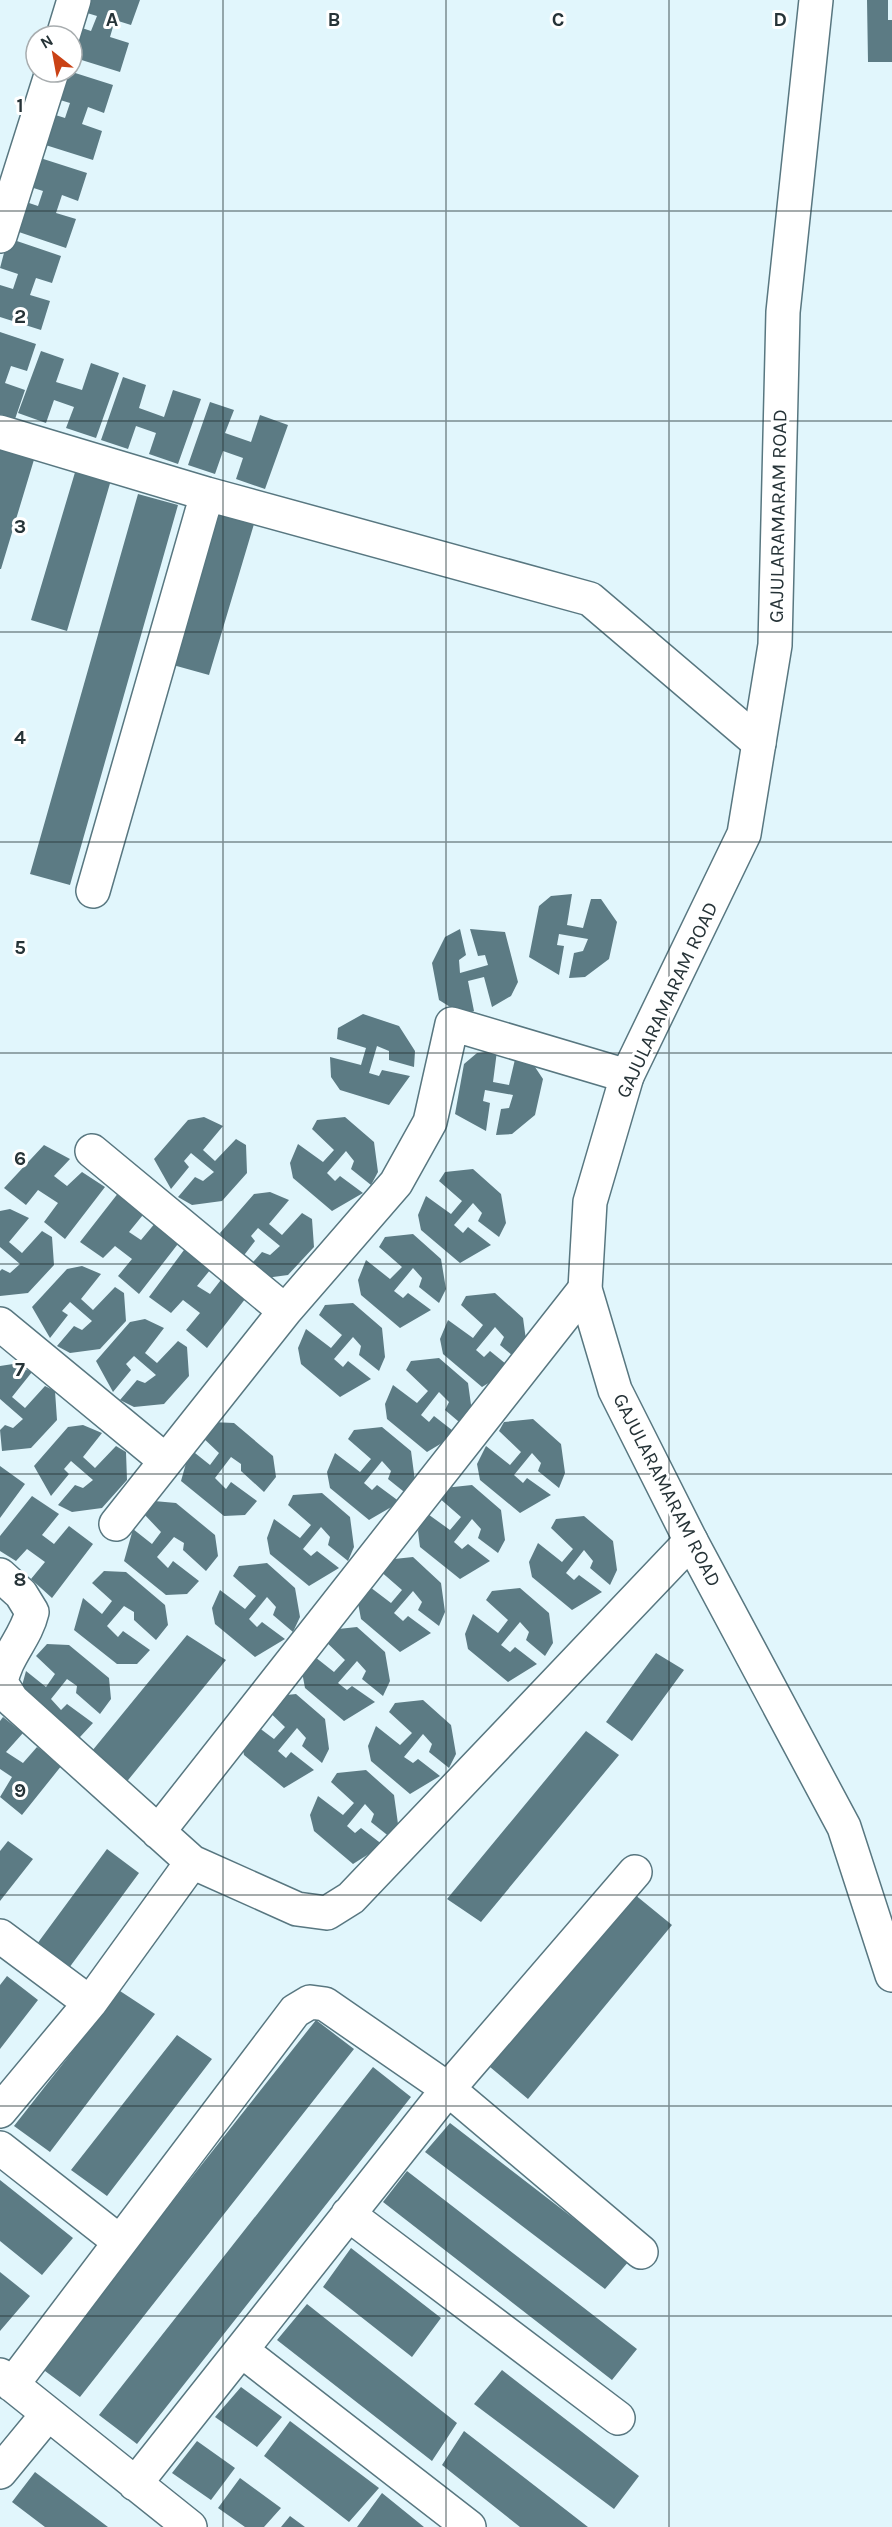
<svg xmlns="http://www.w3.org/2000/svg" width="892" height="2527" font-family="Karla,sans-serif">
  <rect width="100%" height="100%" fill="#e1f6fc"/>
  <path fill="#5c7b84" d="M80 0H140L131 25 115 20 110 37 129 43 120 72 72 57 73 25 91 31 97 16 77 10Z
    M867 0H888V20H892V62H868Z
    M58 72H72L113 85 104 113 88 107 82 124 102 131 93 160 36 142 46 112 65 118 70 103 50 97Z
    M34 156 87 173 78 201 62 195 56 213 76 219 66 248 10 229 20 200 38 206 43 191 24 185Z
    M8 238 61 256 52 283 36 278 30 295 50 301 41 330 0 317V285L13 289 18 274 0 268Z
    M0 332 36 344 27 371 11 366 5 383 25 390 15 419 0 414Z
    M41 351 64 359 56 382 82 390 91 363 119 373 96 438 66 428 74 407 54 400 46 423 18 413Z
    M123 377 146 385 139 408 164 417 173 390 201 399 178 464 149 454 156 433 136 426 128 449 101 440Z
    M210 402 234 410 225 433 251 442 260 415 288 425 265 489 236 479 243 458 223 451 215 474 188 465Z
    M0 447 36 453 1 569H0Z
    M76 469 111 480 67 631 31 620Z
    M138 494 178 505 70 885 30 874Z
    M218 513 254 524 209 675 173 665Z
    M572 894 567 925 583 928 591 899H601L617 922 609 959 585 977 569 978 574 953 583 951 588 939 559 934 557 945 564 946 559 975 529 957 539 906 551 896Z
    M460 929 466 955 459 960 460 973 488 965 485 955 478 956 470 929 505 932 518 982 511 996 492 1007 484 977 468 981 474 1011 463 1015 439 1000 432 963 445 937Z
    M363 1014 399 1026 415 1051 414 1067 389 1060V1051L377 1046 369 1073 379 1076 382 1070 410 1076 389 1105 340 1090 331 1077 330 1057 361 1065 366 1048 337 1039 338 1028Z
    M497 1051 493 1082 509 1085 516 1055H527L543 1079 535 1115 512 1134 496 1135 501 1109 509 1108 513 1095 485 1090 483 1101 490 1103 486 1131 455 1114 464 1064 477 1053Z
    M204 1117 223 1126 203 1150 215 1161 236 1139 246 1145 247 1173 222 1201 192 1205 178 1197 195 1177 203 1181 214 1172 191 1153 184 1161 189 1167 171 1189 154 1159 188 1120Z
    M345 1117 374 1142 378 1172 371 1185 351 1169 354 1161 346 1151 327 1173 335 1181 340 1176 363 1193 332 1211 293 1178 290 1163 298 1144 323 1162 334 1150 312 1129 317 1120Z
    M44 1145 70 1159 54 1176 67 1186 82 1172 105 1187 65 1239 44 1222 58 1203 38 1190 26 1205 4 1188Z
    M473 1169 501 1194 506 1223 499 1237 478 1221 482 1213 473 1203 454 1225 463 1233 468 1227 491 1245 460 1263 421 1230 418 1215 426 1196 451 1214 462 1201 439 1181 445 1172Z
    M119 1192 147 1210 129 1232 141 1240 156 1222 181 1240 139 1294 118 1276 132 1259 115 1246 103 1258 80 1242Z
    M270 1192 289 1200 269 1224 282 1235 302 1213 312 1219 314 1247 288 1275 258 1279 244 1272 262 1252 270 1255 280 1246 258 1228 251 1236 255 1241 238 1263 220 1233 254 1194Z
    M10 1209 29 1218 9 1242 22 1253 42 1231 52 1237 54 1265 28 1293 0 1296V1271L2 1269 10 1273 20 1264 0 1247V1211Z
    M413 1234 441 1259 446 1289 439 1303 419 1287 422 1278 413 1268 394 1291 403 1298 408 1293 431 1310 400 1328 361 1295 358 1280 366 1260 390 1279 402 1267 379 1247 385 1237Z
    M187 1246 215 1264 197 1286 210 1294 224 1276 249 1294 207 1348 186 1330 200 1313 183 1300 171 1313 149 1297Z
    M82 1266 101 1274 81 1299 93 1310 115 1287 124 1293 126 1321 100 1349 70 1353 57 1346 74 1326 82 1330 92 1321 70 1302 62 1311 68 1315 50 1338 32 1307 67 1269Z
    M495 1293 523 1318 527 1347 520 1362 500 1345 504 1337 495 1327 476 1350 484 1357 490 1351 512 1369 482 1387 443 1354 440 1339 448 1320 473 1338 483 1325 461 1305 466 1296Z
    M353 1303 382 1328 385 1357 379 1371 359 1355 361 1346 353 1337 334 1359 343 1367 348 1361 371 1379 340 1397 301 1364 298 1348 306 1329 331 1348 342 1335 319 1315 325 1305Z
    M145 1319 164 1328 145 1353 157 1363 178 1341 187 1347 189 1376 164 1404 134 1407 120 1400 137 1380 145 1383 156 1375 134 1356 126 1364 131 1370 113 1392 96 1361 130 1322Z
    M439 1358 468 1383 472 1412 465 1427 445 1410 449 1402 439 1392 421 1415 429 1422 434 1416 457 1434 427 1452 387 1419 385 1404 393 1385 417 1403 428 1391 406 1370 411 1361Z
    M13 1364 32 1372 12 1397 25 1408 45 1386 55 1391 57 1420 31 1448 2 1451 0 1430 5 1425 13 1428 23 1419 0 1399V1366Z
    M533 1419 561 1444 565 1473 559 1488 538 1471 541 1463 532 1453 514 1475 523 1483 527 1478 551 1495 520 1513 480 1480 477 1464 486 1446 510 1465 521 1452 499 1431 504 1422Z
    M212 1422 234 1423 273 1456 276 1477 264 1492 241 1471V1464L231 1457 215 1478 226 1489 231 1482 257 1501 245 1515 224 1516 181 1481 190 1449 210 1465 219 1453 200 1435Z
    M83 1425 102 1433 83 1457 95 1468 116 1446 126 1452 127 1480 102 1508 72 1512 58 1505 75 1485 83 1488 93 1480 71 1461 64 1469 69 1474 51 1496 34 1466 68 1427Z
    M382 1427 411 1451 415 1481 408 1495 388 1479 391 1471 382 1461 364 1483 372 1490 377 1485 400 1502 369 1520 330 1488 327 1472 335 1453 360 1472 371 1459 348 1439 354 1430Z
    M0 1466 25 1484 0 1518Z
    M472 1485 501 1510 505 1540 498 1553 478 1538 481 1529 472 1519 454 1542 462 1549 468 1544 490 1561 460 1579 420 1547 418 1531 425 1512 450 1530 461 1517 438 1497 444 1488Z
    M322 1493 350 1517 354 1547 348 1561 328 1545 330 1537 321 1527 303 1549 311 1556 317 1551 339 1568 309 1586 270 1554 267 1538 274 1519 300 1538 311 1525 288 1505 293 1495Z
    M32 1496 59 1514 42 1535 54 1544 69 1526 93 1544 52 1598 31 1579 45 1562 27 1549 16 1561 0 1551V1536Z
    M154 1501 176 1503 215 1535 218 1556 206 1571 183 1550 184 1543 174 1537 157 1557 168 1568 173 1561 199 1581 187 1594 166 1595 124 1561 133 1529 152 1544 161 1532 143 1513Z
    M584 1516 613 1541 617 1570 610 1585 590 1568 593 1561 584 1550 566 1573 574 1580 579 1575 602 1592 572 1610 532 1577 529 1562 538 1543 562 1562 573 1549 551 1528 556 1519Z
    M413 1557 441 1583 445 1612 439 1626 418 1610 422 1602 413 1591 394 1613 403 1621 408 1616 431 1633 400 1652 361 1619 358 1603 366 1584 391 1603 402 1590 379 1570 385 1560Z
    M267 1563 295 1588 300 1617 293 1632 273 1615 276 1607 267 1597 249 1619 257 1627 262 1622 285 1639 255 1657 215 1624 212 1608 220 1590 245 1609 256 1596 233 1576 239 1566Z
    M104 1571 126 1572 165 1605 168 1625 156 1640 134 1620V1612L124 1606 107 1626 118 1637 123 1631 150 1650 137 1664H117L74 1630 83 1598 102 1614 112 1601 92 1583Z
    M520 1588 549 1613 553 1643 545 1656 526 1640 529 1632 520 1622 501 1645 510 1652 515 1647 537 1664 508 1682 468 1649 465 1634 473 1614 498 1633 508 1620 486 1600 492 1591Z
    M357 1627 385 1652 390 1681 383 1696 362 1679 366 1671 357 1661 338 1683 347 1690 352 1686 375 1702 344 1721 305 1688 302 1672 310 1653 334 1672 345 1660 323 1639 329 1630Z
    M187 1635 226 1660 120 1790 83 1762Z
    M47 1644 69 1645 109 1678 111 1699 100 1714 76 1693 77 1686 67 1679 51 1699 61 1710 67 1704 93 1723 80 1737 60 1738 17 1704 26 1671 46 1687 55 1674 36 1656Z
    M656 1653 684 1670 632 1741 606 1722Z
    M296 1694 325 1719 329 1749 322 1763 302 1746 306 1738 297 1728 278 1751 286 1758 291 1752 314 1770 284 1788 244 1755 241 1740 250 1721 274 1739 285 1727 263 1706 268 1697Z
    M423 1700 451 1725 456 1754 449 1768 429 1752 432 1744 423 1734 404 1757 413 1763 418 1759 440 1776 410 1794 371 1761 368 1746 376 1726 400 1745 412 1733 389 1712 395 1703Z
    M3 1717 23 1733 6 1752 23 1763 37 1747 62 1765 22 1815 0 1797 12 1777 0 1769V1721Z
    M586 1731 619 1755 481 1922 447 1899Z
    M366 1770 394 1795 398 1824 391 1838 371 1822 374 1814 365 1804 347 1826 355 1833 361 1828 383 1845 353 1864 314 1831 310 1815 318 1796 343 1815 354 1803 331 1782 337 1773Z
    M8 1841 33 1859 0 1901V1851Z
    M107 1849 139 1873 69 1968 37 1944Z
    M634 1894 672 1925 528 2099 490 2067Z
    M7 1976 38 2000 0 2049V1985Z
    M120 1991 155 2014 50 2152 14 2126Z
    M316 2020 354 2049 80 2397 41 2368Z
    M177 2035 212 2059 107 2196 71 2170Z
    M373 2067 411 2097 137 2444 99 2415Z
    M450 2123 629 2261 605 2289 425 2152Z
    M407 2171 637 2349 612 2380 383 2202Z
    M0 2180 73 2238 42 2275 0 2241Z
    M351 2248 441 2318 412 2357 323 2287Z
    M0 2272 30 2296 0 2331Z
    M307 2304 457 2423 432 2461 277 2340Z
    M502 2370 639 2476 614 2509 474 2404Z
    M241 2387 282 2417 257 2447 215 2417Z
    M290 2421 379 2488 349 2522 264 2456Z
    M464 2431 588 2527H520L442 2465Z
    M197 2441 235 2468 211 2500 172 2473Z
    M35 2472 108 2527H45L12 2502Z
    M240 2478 281 2508 264 2527H245L218 2508Z
    M382 2493 424 2527H357Z
    M290 2516 305 2527H281Z"/>
  <g fill="none" stroke-linecap="round" stroke-linejoin="round">
    <g stroke="#587780" stroke-width="36">
      <path id="minor" d="M63 36 74 0
        M0 236 52 72
        M0 432 207 494 590 599 759 743
        M93 891 207 494
        M92 1151 285 1311
        M0 1324 166 1461
        M116 1524 285 1311 396 1183 430 1122 452 1024 627 1076
        M0 1575 21 1594 32 1612C26 1638 5 1656 1 1683L12 1700 192 1862 90 2003 0 2111
        M158 1832 585 1289
        M192 1862 297 1909 327 1913 351 1898 691 1541
        M0 1936 90 2003
        M0 2148 120 2242
        M348 2214 618 2418
        M241 2350 469 2527
        M0 2375 190 2527
        M12 2385 295 2011 310 2002 325 2004 448 2089 641 2252
        M0 2472 47 2415
        M135 2484 448 2089 635 1872"/>
    </g>
    <g stroke="#587780" stroke-width="36">
      <path id="major" d="M816 0 783 312 775 645 744 834 627 1076 590 1202 585 1289 615 1390 691 1541 844 1827 892 1975"/>
    </g>
    <use href="#minor" stroke="#fff" stroke-width="33"/>
    <use href="#major" stroke="#fff" stroke-width="33"/>
  </g>
  <path fill="none" stroke="#263337" stroke-width="1.5" stroke-opacity="0.55" d="M223 0V2527M446 0V2527M669 0V2527M0 211H892M0 421H892M0 632H892M0 842H892M0 1053H892M0 1264H892M0 1474H892M0 1685H892M0 1895H892M0 2106H892M0 2316H892"/>
  <g text-anchor="middle" dominant-baseline="central" stroke-width="6" stroke-linejoin="round" paint-order="stroke">
    <g font-size="20" fill="#263337" stroke="#fff">
      <text transform="translate(778 516) rotate(-89)">GAJULARAMARAM ROAD</text>
      <text transform="translate(667 1000) rotate(-65)">GAJULARAMARAM ROAD</text>
      <text transform="translate(667 1490) rotate(63)">GAJULARAMARAM ROAD</text>
    </g>
  </g>
  <g font-size="20" text-anchor="middle" font-weight="bold" fill="#263337" stroke="#fff" stroke-width="6" stroke-linejoin="round" paint-order="stroke">
    <text x="112" y="26">A</text>
    <text x="334" y="26">B</text>
    <text x="558" y="26">C</text>
    <text x="780" y="26">D</text>
    <text x="20" y="112">1</text>
    <text x="20" y="323">2</text>
    <text x="20" y="533">3</text>
    <text x="20" y="744">4</text>
    <text x="20" y="954">5</text>
    <text x="20" y="1165">6</text>
    <text x="20" y="1376">7</text>
    <text x="20" y="1586">8</text>
    <text x="20" y="1797">9</text>
  </g>
  <g transform="translate(54 54) rotate(329)"><circle r="28" fill="#ffffff" stroke="#a8adaf" stroke-width="1.5"/>
  <path d="M0-4.5L10 22L0 15L-10 22Z" fill="#ca4215"/>
  <text y="-9" font-size="16" font-weight="bold" text-anchor="middle" fill="#263337">N</text>
  </g>
</svg>
